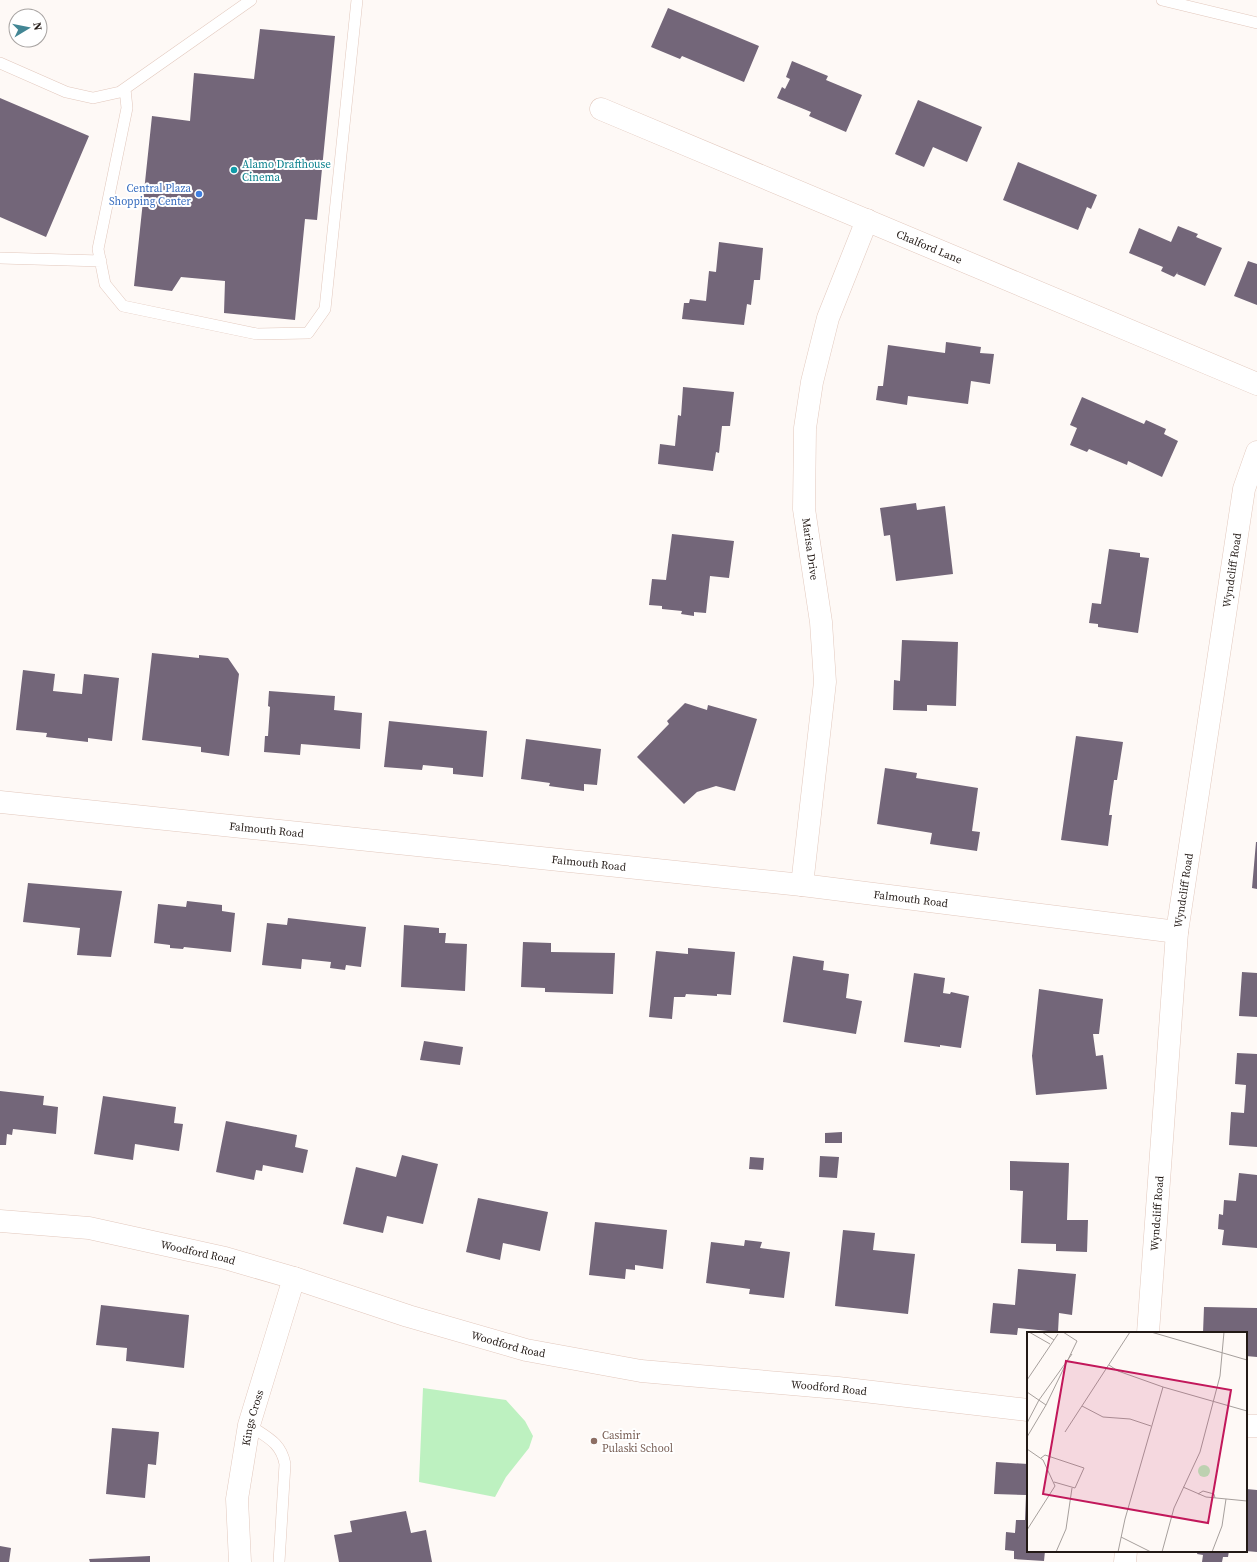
<svg xmlns="http://www.w3.org/2000/svg" width="1257" height="1562" font-family="'Source Serif 4',serif">
  <rect width="100%" height="100%" fill="#fef9f6"/>
  <path fill="#bdf1c0" d="M423 1388 506 1400 525 1421 533 1436 529 1448 506 1477 495 1497 419 1482Z"/>
  <path fill="#736679" d="M668 8 759 46 744 82 682 56 680 59 651 47Z
    M260 29 335 36 317 220 305 219 295 320 224 313 225 281 181 277 172 291 134 286 152 116 190 121 194 73 254 79Z
    M792 61 828 76 826 80 862 95 846 132 809 116 811 112 777 98 782 87 785 89 790 79 786 77Z
    M0 98 89 136 46 237 0 217Z
    M918 100 982 127 967 162 933 147 924 167 895 154Z
    M1018 162 1097 195 1091 209 1087 207 1078 230 1003 200Z
    M1178 226 1198 234 1196 237 1222 248 1205 286 1177 274 1178 272 1174 277 1161 271 1163 267 1129 253 1139 228 1171 242Z
    M719 242 763 248 760 280H754L751 305 747 304 744 325 682 319 684 303H689L690 299 706 301 709 271 716 272Z
    M1248 261 1257 264V305L1234 296Z
    M946 342 981 347 980 353 994 354 990 384 971 381 968 404 908 396 907 405 876 400 878 386H883L888 345 945 353Z
    M683 387 734 392 730 426H722L719 453 716 452 713 471 658 464 660 444 675 446 678 415 681 416Z
    M1082 397 1144 424 1146 420 1166 429 1164 434 1178 441 1162 477 1128 461 1127 465 1089 449 1087 452 1070 445 1077 428 1070 425Z
    M916 503 917 510 945 506 953 574 896 581 890 535 884 536 880 508Z
    M672 534 734 541 729 578 710 576 706 613 694 612V616L681 614 682 611 662 609V606L649 605 652 579 666 580Z
    M1109 549 1140 553V557L1149 558 1138 633 1098 627V624L1089 623 1092 603 1101 604Z
    M902 640 958 642 956 706 927 705V711L893 710 894 680 900 681Z
    M152 653 199 658V655L228 658 239 674 229 756 201 752V747L142 740Z
    M23 670 55 674 53 691 82 694 84 674 119 678 112 741 88 738V742L46 737 47 733 16 730Z
    M269 691 335 696 334 710 362 713 360 749 301 744 300 755 264 752 265 736H268L270 707 268 706Z
    M685 703 707 710 708 705 757 719 735 791 716 786 697 792 684 804 637 757 669 724 667 721Z
    M389 721 487 731 483 777 453 774V768L423 765 422 770 384 767Z
    M1076 736 1123 742 1117 780H1114L1109 815H1112L1108 846 1061 840Z
    M526 739 601 749 597 785 584 784V791L549 786 550 783 521 779Z
    M885 768 917 773 916 778 978 788 972 831 980 832 977 851 930 844 932 833 877 824Z
    M1256 842H1257V889L1252 888Z
    M28 883 122 891 111 957 77 955 80 928 23 922Z
    M187 901 222 905V911L235 913 231 952 184 947 183 949 170 948V945L154 943 158 904 186 907Z
    M288 918 366 927 361 967 346 965 345 970 330 968 331 962 302 959 301 969 262 965 267 923 287 925Z
    M404 925 439 928V933H446L445 943 467 944 465 991 401 987Z
    M523 942 551 943V952L615 953 613 994 545 992V988L521 987Z
    M688 948 735 952 731 995 717 994V996L686 994 685 997H674L672 1019 649 1017 656 951 688 954Z
    M793 956 824 961 823 970 849 974 846 998 862 1001 856 1034 783 1022Z
    M1242 972 1257 973V1017L1239 1016Z
    M914 973 945 978 943 993 950 994 951 992 969 996 961 1048 940 1045V1047L904 1042Z
    M1039 989 1103 999 1099 1034H1093L1096 1056 1103 1055 1107 1089 1036 1095 1032 1056Z
    M424 1041 463 1047 460 1065 420 1060Z
    M1237 1053 1257 1054V1147L1229 1145 1231 1112 1244 1113 1246 1085 1235 1084Z
    M0 1091 44 1096 43 1105 58 1107 56 1134 13 1129 12 1135 7 1134 6 1145H0Z
    M103 1096 176 1107 174 1123 183 1124 179 1151 135 1144 133 1160 94 1154Z
    M226 1121 297 1135 295 1147 308 1150 303 1173 263 1165 262 1171 256 1170 254 1180 216 1172Z
    M842 1132V1143H825V1133Z
    M402 1155 438 1164 423 1224 387 1216 383 1233 343 1224 356 1167 396 1177Z
    M820 1156 839 1157 837 1178 819 1177Z
    M750 1157 764 1158 763 1170 749 1169Z
    M1010 1161 1069 1163 1067 1220H1088L1087 1252 1056 1251V1244L1021 1243 1023 1191 1010 1190Z
    M1239 1173 1257 1175V1248L1222 1245 1224 1230 1218 1229 1219 1214 1223 1215 1224 1200 1236 1201Z
    M478 1198 548 1212 540 1251 503 1243 500 1260 466 1252Z
    M595 1222 667 1230 663 1269 635 1265V1270L626 1269 625 1279 589 1275Z
    M843 1230 875 1233 873 1250 915 1254 908 1314 835 1306Z
    M745 1240 762 1242 760 1248 790 1252 784 1298 749 1294 750 1289 706 1283 711 1242 744 1246Z
    M1018 1269 1076 1274 1072 1315 1059 1313 1058 1332 1018 1328 1017 1335 990 1333 993 1303 1015 1305Z
    M101 1305 189 1315 184 1368 126 1361 127 1348 96 1345Z
    M1204 1307 1257 1308V1357L1246 1356V1333H1203Z
    M112 1428 159 1432 156 1465 148 1464 145 1498 106 1494Z
    M996 1462 1028 1464V1551H1045L1044 1561 1014 1559V1551L1005 1550 1006 1532 1015 1533 1016 1520H1025L1026 1495 994 1494Z
    M1246 1489 1257 1490V1552L1246 1551Z
    M406 1511 411 1533 426 1530 432 1562H339L334 1535 352 1532 350 1521Z
    M0 1546 11 1548 9 1562H0Z
    M1198 1551H1229L1228 1557H1223L1222 1562H1202L1203 1555 1197 1554Z
    M150 1556V1562H90L89 1559Z"/>
  <g fill="none" stroke-linecap="round" stroke-linejoin="round">
    <g stroke="#e2c8bd" stroke-width="12">
      <path id="service" d="M1162 0 1257 23
        M0 63 66 92 93 98 120 92 251 0
        M125 89 127 108 98 249 105 284 123 306 257 334 308 333 325 309 357 0
        M0 258 101 261
        M249 1425C266 1437 281 1442 285 1464L279 1562"/>
    </g>
    <g stroke="#e2c8bd" stroke-width="23">
      <g id="minor">
        <path id="s1" d="M601 109 1257 384"/>
        <path id="s2" d="M0 802 802 885 1177 932"/>
        <path d="M802 885 825 682 821 622 804 509 805 428 812 382 828 318 867 220"/>
        <path id="s3" d="M0 1221 89 1228 225 1258 294 1278 408 1316 526 1350 641 1371 838 1388 1028 1410"/>
        <path id="s4" d="M1148 1333 1177 932 1244 489 1257 452"/>
        <path d="M1246 1426H1257"/>
        <path id="s5" d="M240 1562 237 1499 249 1425 294 1278"/>
        <path d="M1125 1562 1126 1551"/>
      </g>
    </g>
    <use href="#service" stroke="#fff" stroke-width="11"/>
    <use href="#minor" stroke="#fff" stroke-width="22"/>
  </g>
  <circle fill="#0f9aa8" stroke="#fff" stroke-width="1.5" cx="234" cy="170" r="4"/>
  <circle fill="#3f7fe0" stroke="#fff" stroke-width="1.5" cx="199" cy="194" r="4"/>
  <circle fill="#8d6e63" stroke="#fff" stroke-width="1.5" cx="594" cy="1441" r="4"/>
  <g text-anchor="middle" dominant-baseline="central" stroke-width="4" stroke-linejoin="round" paint-order="stroke">
    <g font-size="11" fill="#0d838f" stroke="#fff" text-anchor="start">
      <text x="242" y="164">Alamo Drafthouse<tspan x="242" dy="13">Cinema</tspan></text>
    </g>
    <g font-size="11" fill="#366cbe" stroke="#fff" text-anchor="end">
      <text x="191" y="188">Central Plaza<tspan x="191" dy="13">Shopping Center</tspan></text>
    </g>
    <g font-size="11" fill="#221915" stroke="#fff">
      <text stroke="none"><textPath href="#s1" startOffset="356">Chalford Lane</textPath></text>
      <text transform="translate(810 549) rotate(82)">Marisa Drive</text>
      <text stroke="none"><textPath href="#s4" startOffset="768">Wyndcliff Road</textPath></text>
      <text stroke="none"><textPath href="#s2" startOffset="268">Falmouth Road</textPath></text>
      <text stroke="none"><textPath href="#s2" startOffset="592">Falmouth Road</textPath></text>
      <text stroke="none"><textPath href="#s4" startOffset="444">Wyndcliff Road</textPath></text>
      <text stroke="none"><textPath href="#s2" startOffset="916">Falmouth Road</textPath></text>
      <text stroke="none"><textPath href="#s4" startOffset="120">Wyndcliff Road</textPath></text>
      <text stroke="none"><textPath href="#s3" startOffset="201">Woodford Road</textPath></text>
      <text stroke="none"><textPath href="#s3" startOffset="525">Woodford Road</textPath></text>
      <text stroke="none"><textPath href="#s3" startOffset="849">Woodford Road</textPath></text>
      <text stroke="none"><textPath href="#s5" startOffset="146">Kings Cross</textPath></text>
    </g>
    <g font-size="11" fill="#785e54" stroke="#fff" text-anchor="start">
      <text x="602" y="1435">Casimir<tspan x="602" dy="13">Pulaski School</tspan></text>
    </g>
  </g>
  <g transform="translate(1027 1332)">
    <rect width="220" height="220" fill="#fef9f6"/>
    <path d="M171 139a6 6 0 1 1 12 0a6 6 0 1 1-12 0Z" fill="#bdf1c0"/>
    <path fill="none" stroke="#a69f9c" stroke-width="1" d="M2 0 23 12M15 0 27 8M124 0 220 28M82 33 91 39 136 55 220 79M0 48 31 2M0 60 19 73 0 105M19 73 50 9 36 0M55 74 76 85 103 87 124 94M0 91 12 68 45 22M38 100 103 0M0 117 16 128 28 154 0 198M14 126 18 123 57 136 48 156 27 150M156 155 179 165 220 169M171 162 176 159 187 162 188 166M94 205 124 220M29 220 39 197 45 156M91 220 98 187 136 55M135 220 147 176 173 120 193 44 197 0M185 220 195 194 199 167"/>
    <path fill="#c2185b" fill-opacity="0.15" stroke="#c2185b" stroke-width="2" d="M39 29 204 58 181 191 16 162Z"/>
    <rect width="220" height="220" fill="none" stroke="#221915" stroke-width="2"/>
  </g>
  <g transform="translate(28 28) rotate(80)"><circle r="19" fill="#ffffff" stroke="#a7a3a1"/>
  <path d="M0-3L7 15L0 10L-7 15Z" fill="#428694"/>
  <text y="-6" font-size="11" font-weight="bold" text-anchor="middle" fill="#221915">N</text>
  </g>
</svg>
